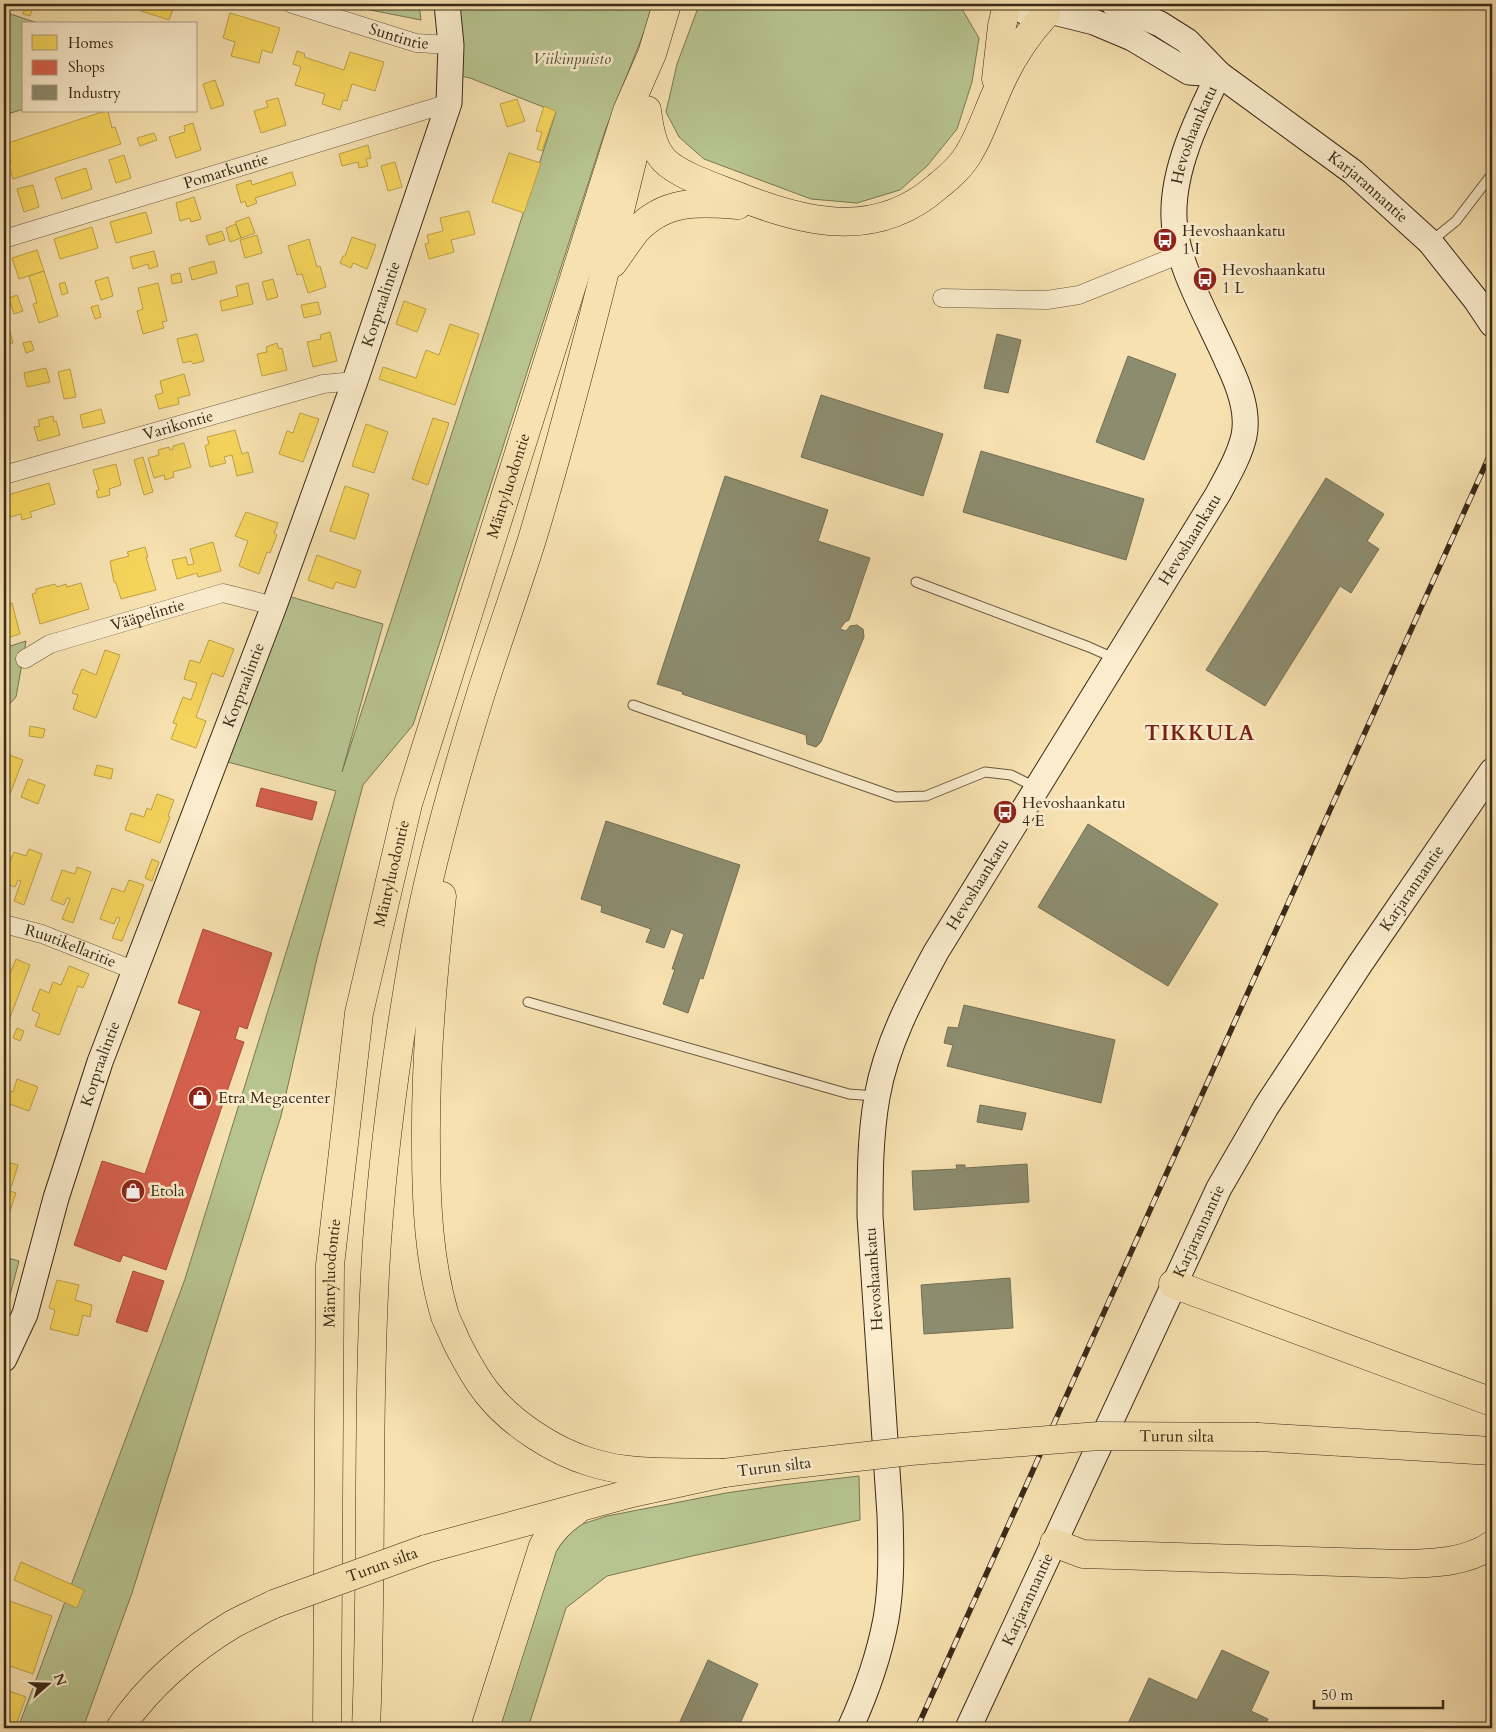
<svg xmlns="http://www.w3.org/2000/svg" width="1496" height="1732" font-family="Cardo,serif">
  <rect width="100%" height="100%" fill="#f7e1b0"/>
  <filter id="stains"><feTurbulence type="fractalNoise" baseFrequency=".004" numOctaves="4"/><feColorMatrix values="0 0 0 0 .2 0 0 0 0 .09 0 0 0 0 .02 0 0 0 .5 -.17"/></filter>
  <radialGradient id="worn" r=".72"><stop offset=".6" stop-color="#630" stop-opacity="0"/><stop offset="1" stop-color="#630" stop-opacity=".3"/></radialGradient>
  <path fill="#b7c490" stroke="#787754" d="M340 4H419L421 20Z
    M446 4H655L605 131 413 725 363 785 317 958 281 1116 132 1593 83 1728H18L185 1279 336 791 224 761 278 593 383 624 342 772 556 112 470 78 450 74Z
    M728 4H959L979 38 972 82 957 129 927 166 900 190 857 203 811 199 704 159 679 137 666 112 677 64 698 8Z
    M4 12 41 24H24V109L4 115Z
    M26 641 16 697 4 710V648Z
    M4 1257 19 1261 4 1318Z
    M859 1476 860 1520 692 1556 607 1576 566 1608 528 1728H496L553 1551 573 1527 607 1516 726 1493 782 1485Z"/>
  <path fill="#f6d55c" stroke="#bda247" d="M26 4H34L30 16 23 14Z
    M137 4H175L169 20 141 11 143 6Z
    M230 13 280 28 272 53 262 50 259 63 231 56 235 42 223 38Z
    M297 51 305 54 304 57 344 70 350 52 384 62 375 91 352 84 347 101 343 100 340 110 322 104 325 94 295 85 301 67 293 64Z
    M215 80 224 105 211 109 203 84Z
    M278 98 286 125 261 133 254 111 268 107 266 101Z
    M517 99 525 121 507 127 500 104Z
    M544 106 556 111 542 151 537 149 542 132 536 131Z
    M105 111H108L112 128 115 127 121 144 13 179 8 163 11 162 5 144Z
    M193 123 201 150 176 158 169 137 185 132 184 126Z
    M154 133 157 140 140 146 137 138Z
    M368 145 371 158 366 159 368 166 359 168 358 162 342 166 339 154Z
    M509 153 541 163 524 213 492 202Z
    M124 155 131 178 116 183 109 160Z
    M395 162 402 187 388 191 381 166Z
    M86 168 92 189 62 199 55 178Z
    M292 172 296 185 255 198 257 203 247 207 245 201 241 203 236 185 251 180 252 185Z
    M33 185 39 207 24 212 17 189Z
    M194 197 201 219 191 222 190 218 180 221 176 203Z
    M469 211 475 234 451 240 454 252 429 259 425 244 429 243 427 235 443 231 440 218Z
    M146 212 152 233 116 243 110 222Z
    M249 217 255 233 241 238 235 222Z
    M236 224 241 238 230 242 226 228Z
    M92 227 98 248 60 259 54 239Z
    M222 231 225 240 209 245 206 236Z
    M257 235 262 253 245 258 240 240Z
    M352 237 376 245 367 269 353 263 351 268 340 263 343 256H345Z
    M309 239 317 267 320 266 326 287 308 293 302 274 297 275 288 246Z
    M37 250 44 271 19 279 12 258Z
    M154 251 158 266 149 269 148 264 133 269 130 257Z
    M214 261 217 273 192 280 189 268Z
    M44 271 58 316 39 323 33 304 37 303 29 276Z
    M180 273 182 282 172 284 171 275Z
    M108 277 113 296 101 300 95 281Z
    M273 279 278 297 267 300 262 282Z
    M65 282 68 293 62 295 59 284Z
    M158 283 167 321 162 322 164 328 143 334 137 311 143 309 138 288Z
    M248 283 253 304 222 311 220 301 238 296 236 286Z
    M17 295 23 311 14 314 9 298Z
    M404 301 426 309 417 332 396 324Z
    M318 302 321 314 304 318 301 305Z
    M98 305 101 317 95 319 91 307Z
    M4 321H7L13 343 4 346Z
    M450 324 479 334 455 405 379 379 383 367 416 378 426 350 439 355Z
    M330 332 337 361 313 367 307 342 321 339 320 335Z
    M197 334 204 361 193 364 191 361 183 363 177 339Z
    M31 341 34 350 26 353 23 343Z
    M277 343 279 349 282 348 287 370 262 376 257 354 267 352 266 347Z
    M46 368 50 382 27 387 24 373Z
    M70 369 76 397 64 399 58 372Z
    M184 374 190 395 178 398 179 404 159 409 155 395 163 393 160 381Z
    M101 409 105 423 83 428 80 415Z
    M300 413 319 419 303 462 279 454 287 431 293 433Z
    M53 416 54 422 56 421 60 435 38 441 34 427 40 426 38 420Z
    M433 418 449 423 428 485 412 479Z
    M366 424 388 432 374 473 352 466Z
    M235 430 242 454 248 452 253 472 237 476 232 455 224 457 226 463 210 467 205 446 209 444 207 437Z
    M184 443 191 467 173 472 174 477 165 480 164 475 154 478 148 458 159 455 158 450 169 447 170 450 173 449V446Z
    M143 457 153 492 144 495 134 460Z
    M116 464 121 485 109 489 110 495 98 498 96 491 99 490 93 470Z
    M49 483 55 504 30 512 32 517 22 520 21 514 7 518 4 508V496Z
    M345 486 369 494 355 539 330 531Z
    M246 512 278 523 274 533 277 535 270 553 267 552 259 574 239 566 248 541 235 536Z
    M213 542 221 571 198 577 197 573 177 579 172 560 186 557 188 565 194 564 190 549Z
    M145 547 148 557H146L156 590 121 599 116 583 114 582 110 561 129 556 127 552Z
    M317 555 361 571 355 588 336 582 333 589 308 580Z
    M81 583 89 609 40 624 32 594 36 593V589L55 584 57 587 66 584 67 587Z
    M12 603 20 634 4 639V605Z
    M209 640 234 649 223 677 212 673 196 717 206 721 196 748 171 739 177 724 173 723 183 697 191 700 197 683 184 679 190 660 200 663Z
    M105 650 120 655 96 718 73 709 78 695 72 693 82 669 96 675Z
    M30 726 45 729 43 738 29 736Z
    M4 753 23 760 10 794 4 792Z
    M97 765 113 769 111 779 94 775Z
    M28 779 45 785 38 804 21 797Z
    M157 794 174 800 168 816 170 817 160 843 125 830 131 813 144 817 147 808 151 810Z
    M29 849 42 854 24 905 14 901 21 881 18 880 15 887 4 883V877L14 852 26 856Z
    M152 859 159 862 152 881 145 878Z
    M77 867 91 872 73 923 62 919 70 899 67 898 64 905 51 900 62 870 75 874Z
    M129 880 144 885 122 941 112 938 120 918 117 917 114 924 100 919 112 888 124 892Z
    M16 959 30 965 6 1028 4 1027V976L8 978Z
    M69 966 89 974 83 988 78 986 59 1035 35 1026 40 1014 32 1010 40 989 49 993 53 982 61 985Z
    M17 1028 24 1031 20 1041 13 1038Z
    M17 1079 38 1087 29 1111 4 1102 7 1090 13 1092Z
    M4 1161 18 1165 10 1191 16 1193 6 1223 4 1222Z
    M57 1280 79 1285 75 1300 92 1305 90 1317 83 1315 78 1336 50 1329 55 1310 49 1308Z
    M21 1562 84 1590 77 1608 14 1580Z
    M4 1599 52 1616 33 1674 4 1664Z
    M4 1689 26 1697 15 1728H4Z"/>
  <path fill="#d6604d" stroke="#a7503d" d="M261 788 317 802 312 820 256 806Z
    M203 929 272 953 247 1029 239 1026 235 1039 244 1042 166 1270 123 1255 120 1262 74 1245 102 1161 145 1174 201 1011 178 1003Z
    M133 1271 164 1281 147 1332 116 1322Z"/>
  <path fill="#8c8c6e" stroke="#736f54" d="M997 334 1021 340 1008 393 984 388Z
    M1128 356 1176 374 1144 460 1096 442Z
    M821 395 943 434 923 496 801 457Z
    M981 451 1144 499 1126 560 963 512Z
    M725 476 828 510 818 541 870 558 849 620 845 622 840 629 846 631 850 626 857 625 863 629 864 637 821 742 816 747 807 744 806 735 682 694 683 692 657 684Z
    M1326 478 1384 514 1367 541 1379 549 1351 593 1340 586 1265 706 1206 670Z
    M606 821 740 865 703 979 700 978 688 1013 663 1004 675 969H672L684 934 671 929 664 948 646 942 651 929 601 912 602 906 581 899Z
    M1088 824 1218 904 1168 986 1038 907Z
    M964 1005 1115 1040 1101 1103 947 1066 953 1045 944 1043 948 1027 958 1028Z
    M980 1105 1026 1113 1022 1130 977 1122Z
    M1027 1164 1029 1202 914 1210 912 1171 957 1169 956 1165H965V1168Z
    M1010 1278 1013 1328 924 1334 921 1285Z
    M1222 1650 1269 1672 1251 1711 1268 1719 1264 1728H1126L1149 1678 1197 1700Z
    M708 1660 758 1684 738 1728H677Z"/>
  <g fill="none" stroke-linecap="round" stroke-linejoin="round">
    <g stroke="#68583d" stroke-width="11">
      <path id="lane" d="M1430 242 1456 221 1492 174
        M916 582 1089 647 1116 659
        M633 705 896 797 926 796 985 772 1011 775 1035 787
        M528 1002 849 1094 875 1096"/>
    </g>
    <g stroke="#68583d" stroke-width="19">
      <g id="street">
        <path id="s1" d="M292 4 416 43 451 45"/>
        <path id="s2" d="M4 239 449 103"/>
        <path d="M942 298 1047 300 1079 295 1181 254"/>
        <path id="s3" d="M4 475 323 384 355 381"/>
        <path id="s4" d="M25 659 50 644 223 593 274 606"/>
        <path id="s5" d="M4 924 42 934 136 971"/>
      </g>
    </g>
    <g stroke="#392a17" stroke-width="27">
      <g id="secondary">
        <path d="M1015 4C1026 17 1047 17 1061 8"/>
        <path id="s6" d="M1114 4 1160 24 1187 41 1219 74 1353 172 1430 242 1476 300 1492 324"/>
        <path d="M1054 12 1094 22 1132 38 1189 72 1219 74"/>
        <path id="s7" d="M4 1359 25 1314 56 1198 100 1062 274 606 355 381 449 103 451 45 447 4"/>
        <path id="s8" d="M850 1728C866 1693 879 1656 886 1619 892 1585 891 1549 890 1515L870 1216C870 1177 870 1137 877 1097 886 1045 911 998 936 952L1218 494C1228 475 1239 457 1244 436 1249 411 1238 384 1228 363 1210 321 1175 263 1174 218 1172 169 1198 117 1219 74"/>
        <path id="s9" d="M968 1728 1219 1188 1266 1107 1360 964 1492 771"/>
      </g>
    </g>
    <g stroke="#392a17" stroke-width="29">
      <g id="highway">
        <path d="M996 79 1002 26 1007 4"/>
        <path d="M647 110C649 126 652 147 664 160 678 175 715 187 735 195 804 223 876 241 938 186 949 177 962 166 969 153 980 135 986 116 994 98 1006 67 1023 39 1046 14"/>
        <path d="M613 263C621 252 628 241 636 231 665 199 700 202 738 205"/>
        <path d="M442 896C432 980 425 1063 426 1147 426 1203 429 1262 445 1316 448 1324 453 1333 456 1341 465 1359 475 1378 488 1394 512 1424 554 1451 590 1462 633 1476 680 1471 724 1473"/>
        <path d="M1173 1284 1492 1402"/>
        <path d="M1258 1437 1492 1451"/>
        <path d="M1054 1543 1083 1554 1402 1564C1433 1563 1465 1563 1492 1545"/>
        <path d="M426 1549 632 1493 724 1473 786 1465"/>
        <path d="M120 1728C147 1687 190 1650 233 1624 246 1617 260 1611 274 1604"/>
        <path id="s10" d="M327 1728 330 1265 359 1013 408 804 627 111 652 54 667 4"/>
        <path d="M366 1728C373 1566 366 1403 377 1241 384 1142 398 1043 415 946 431 859 456 773 482 690 499 637 518 585 534 533 575 395 609 256 643 117"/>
        <path d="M485 1728 543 1546C551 1531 561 1521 576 1511"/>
      </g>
    </g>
    <use href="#lane" stroke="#faeccc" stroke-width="9"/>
    <use href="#street" stroke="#faeccc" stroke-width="18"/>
    <use href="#secondary" stroke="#faeccc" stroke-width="25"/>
    <use href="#highway" stroke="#f7e1b0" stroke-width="28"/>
    <g stroke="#392a17" stroke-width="5.5">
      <path id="rail" d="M917 1728 1492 450"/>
    </g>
    <use href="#rail" stroke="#faeccc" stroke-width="4" stroke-dasharray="11" stroke-linecap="butt"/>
    <g stroke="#392a17" stroke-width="29" stroke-linecap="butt">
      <g id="highway-bridge">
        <path id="s11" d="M786 1465 911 1451 1099 1436 1258 1437"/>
        <path id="s12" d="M274 1604 426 1549"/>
      </g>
    </g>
    <use href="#highway-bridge" stroke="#f7e1b0" stroke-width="28"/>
  </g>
  <defs>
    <g id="bus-disc" transform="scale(1.25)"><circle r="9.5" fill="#8f2418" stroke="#faeccc"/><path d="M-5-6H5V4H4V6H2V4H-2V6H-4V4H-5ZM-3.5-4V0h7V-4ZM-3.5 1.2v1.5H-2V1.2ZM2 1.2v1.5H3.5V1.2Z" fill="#fff"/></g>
    <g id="shop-disc" transform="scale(1.25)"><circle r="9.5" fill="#8f2418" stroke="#faeccc"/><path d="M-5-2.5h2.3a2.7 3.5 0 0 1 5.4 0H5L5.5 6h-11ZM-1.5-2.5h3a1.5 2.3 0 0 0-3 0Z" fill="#fff"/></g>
  </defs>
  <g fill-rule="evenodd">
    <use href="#bus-disc" x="1165" y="240"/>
    <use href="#bus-disc" x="1205" y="279"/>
    <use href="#bus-disc" x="1005" y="812"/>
    <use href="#shop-disc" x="200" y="1098"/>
    <use href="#shop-disc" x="133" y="1191"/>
  </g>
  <g text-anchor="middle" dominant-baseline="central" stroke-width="5" stroke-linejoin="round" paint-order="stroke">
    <g font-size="16" fill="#392a17" stroke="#faeccc">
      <text stroke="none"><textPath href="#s1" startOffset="112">Suntintie</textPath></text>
      <text stroke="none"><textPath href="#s8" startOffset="1715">Hevoshaankatu</textPath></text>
      <text stroke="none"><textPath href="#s2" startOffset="232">Pomarkuntie</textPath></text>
      <text stroke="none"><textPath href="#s6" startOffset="315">Karjarannantie</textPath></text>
      <text stroke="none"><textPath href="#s7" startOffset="1121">Korpraalintie</textPath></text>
      <text stroke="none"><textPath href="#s3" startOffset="181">Varikontie</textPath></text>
      <text stroke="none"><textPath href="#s10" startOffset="1265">Mäntyluodontie</textPath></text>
      <text stroke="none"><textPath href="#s8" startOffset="1280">Hevoshaankatu</textPath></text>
      <text stroke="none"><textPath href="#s4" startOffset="131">Vääpelintie</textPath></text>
      <text stroke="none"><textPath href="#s7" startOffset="716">Korpraalintie</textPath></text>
      <text stroke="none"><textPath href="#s10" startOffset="860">Mäntyluodontie</textPath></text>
      <text stroke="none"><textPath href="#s8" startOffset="875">Hevoshaankatu</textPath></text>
      <text stroke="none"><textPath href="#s9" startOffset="952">Karjarannantie</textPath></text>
      <text stroke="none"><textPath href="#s5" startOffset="70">Ruutikellaritie</textPath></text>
      <text stroke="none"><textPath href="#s7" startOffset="311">Korpraalintie</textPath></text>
      <text stroke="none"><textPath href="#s9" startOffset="548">Karjarannantie</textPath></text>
      <text stroke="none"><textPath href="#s10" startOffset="455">Mäntyluodontie</textPath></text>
      <text transform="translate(874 1279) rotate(-94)">Hevoshaankatu</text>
      <text stroke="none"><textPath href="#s11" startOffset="392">Turun silta</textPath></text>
      <text transform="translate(774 1467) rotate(-7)">Turun silta</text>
      <text stroke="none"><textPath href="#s12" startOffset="115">Turun silta</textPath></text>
      <text stroke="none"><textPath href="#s9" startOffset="142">Karjarannantie</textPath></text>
    </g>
    <g font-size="16" font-style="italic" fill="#585035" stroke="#faeccc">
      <text x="572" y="59">Viikinpuisto</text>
    </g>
    <g font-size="16" fill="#392a17" stroke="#faeccc" text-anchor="start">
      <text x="1182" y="231">Hevoshaankatu<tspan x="1182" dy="18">1 I</tspan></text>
      <text x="1222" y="270">Hevoshaankatu<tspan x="1222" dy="18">1 L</tspan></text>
      <text x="1022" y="803">Hevoshaankatu<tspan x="1022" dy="18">4 E</tspan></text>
      <text x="218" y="1098">Etra Megacenter</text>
      <text x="150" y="1191">Etola</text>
    </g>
    <g font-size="21" font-weight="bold" letter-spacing="1" fill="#7a1f14" stroke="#faeccc">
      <text x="1200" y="733">TIKKULA</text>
    </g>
  </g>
  <rect width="1496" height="1732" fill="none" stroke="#f7e1b0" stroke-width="20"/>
  <rect x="5" y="5" width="1486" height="1722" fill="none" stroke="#392a17" stroke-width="2.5"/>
  <rect x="10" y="10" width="1476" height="1712" fill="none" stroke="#392a17"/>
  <rect x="22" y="22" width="175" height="90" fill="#faeccc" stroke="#ad9e84"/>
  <rect x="32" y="35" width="25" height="15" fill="#f6d55c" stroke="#ad9e84"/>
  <text x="68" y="48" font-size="15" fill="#392a17">Homes</text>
  <rect x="32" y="60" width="25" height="15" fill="#d6604d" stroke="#ad9e84"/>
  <text x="68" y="72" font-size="15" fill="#392a17">Shops</text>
  <rect x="32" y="85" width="25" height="15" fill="#8c8c6e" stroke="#ad9e84"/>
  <text x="68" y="98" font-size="15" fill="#392a17">Industry</text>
  <g transform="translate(48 1684) rotate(70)" stroke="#faeccc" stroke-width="4" paint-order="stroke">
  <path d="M0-4L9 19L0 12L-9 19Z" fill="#392a17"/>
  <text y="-8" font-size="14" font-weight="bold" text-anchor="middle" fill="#392a17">N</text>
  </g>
  <path d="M1314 1700v8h129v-8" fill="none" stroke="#392a17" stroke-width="2.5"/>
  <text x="1321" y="1700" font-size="15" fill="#392a17" stroke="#faeccc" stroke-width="4" paint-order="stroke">50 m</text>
  <rect width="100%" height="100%" filter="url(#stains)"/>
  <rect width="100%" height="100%" fill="url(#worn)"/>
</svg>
